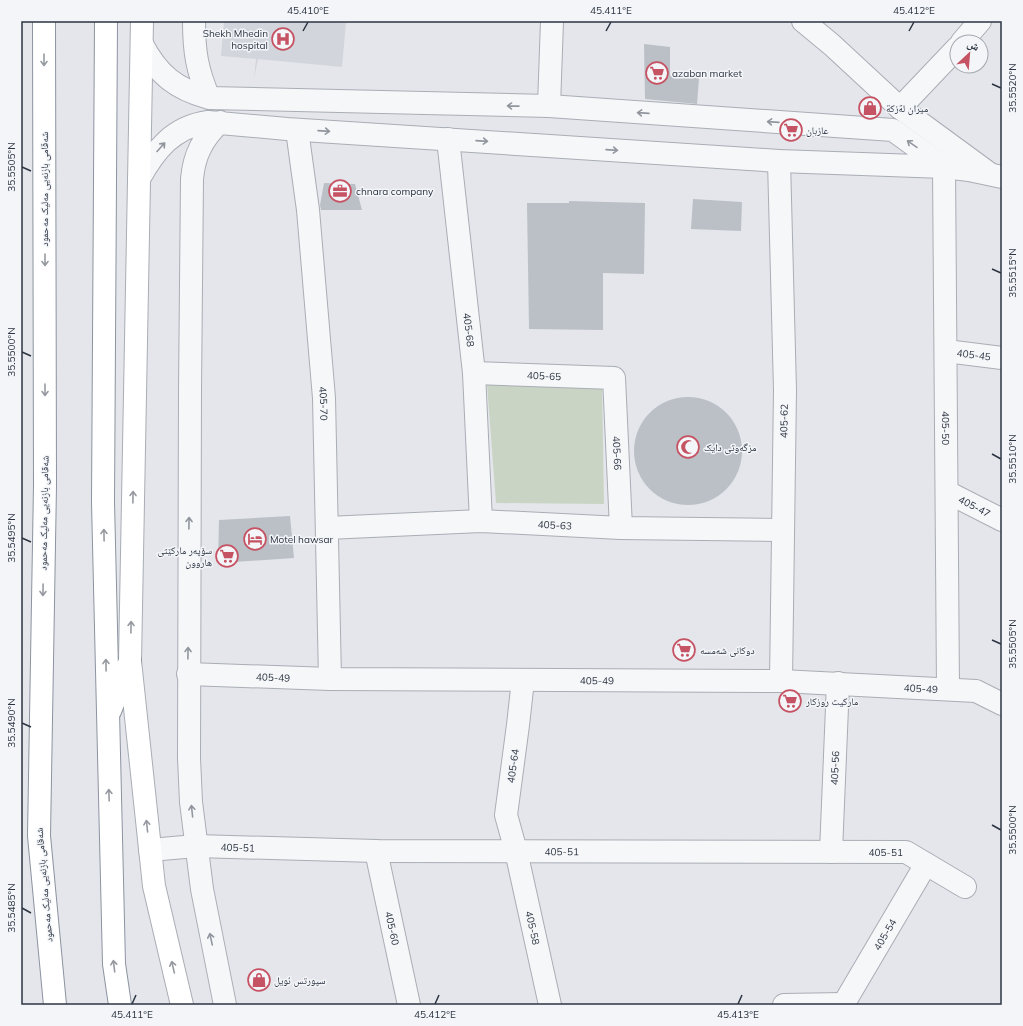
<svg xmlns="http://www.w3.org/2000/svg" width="1023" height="1026" font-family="Mulish,'Noto Naskh Arabic',sans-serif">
  <rect width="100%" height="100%" fill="#e4e6eb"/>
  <path fill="#d2d5dc" d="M224 21H322L346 23 342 67 258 59 254 78 256 59 221 56Z"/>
  <path fill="#c9d4c5" d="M487 384H602L604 504 496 503Z"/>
  <path fill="#bbc0c7" d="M644 44 670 47V76L699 78 697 104 645 99Z
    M324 183 355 184 362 210H321L320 205Z
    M693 199 742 202 741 231 691 229Z
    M569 201 645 203 644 274 603 273V330L529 329 527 203H569Z
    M634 451a54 54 0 1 1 108 0a54 54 0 1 1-108 0Z
    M290 516 294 558 218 563 219 520Z"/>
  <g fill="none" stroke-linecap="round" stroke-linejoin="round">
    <g stroke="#a9adb5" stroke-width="24">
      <g id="minor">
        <path d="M803 21 832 45 900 108 990 174"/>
        <path d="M962 42 980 21"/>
        <path d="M549 106 552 21"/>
        <path d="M900 108 957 48"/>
        <path id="s1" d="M297 130 308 210 324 398 330 679"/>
        <path id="s2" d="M448 139 474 373 481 521"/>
        <path d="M779 161 785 390 781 681"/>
        <path id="s3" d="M944 167 948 689"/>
        <path id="s4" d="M946 351 1002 358"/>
        <path id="s5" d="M474 373 614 378 621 528"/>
        <path id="s6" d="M947 492 1002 520"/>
        <path id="s7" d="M327 528 481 521 621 528 783 530"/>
        <path id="s8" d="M188 674 330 679 781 681 976 691 1002 704"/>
        <path id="s9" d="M523 680 518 725 506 815 516 851 550 1005"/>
        <path id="s10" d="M150 850 196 846 376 851 906 852 965 887"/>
        <path id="s11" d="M376 851 409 1005"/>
        <path id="s12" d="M831 852 838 683"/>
        <path d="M784 1005 843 1004"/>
        <path id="s13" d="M843 1005 926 864"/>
      </g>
    </g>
    <g stroke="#a9adb5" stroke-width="24">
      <path id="tertiary" d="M194 21C194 52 197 70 209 98
        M142 44C158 75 176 89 209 98L549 106 893 130 944 167
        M220 122C203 138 194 155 192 179L190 391 189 758 191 802 202 889 225 1005
        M139 179C155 150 173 127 208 122L287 129 779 161 944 167 969 170 1002 177"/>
    </g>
    <g stroke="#a9adb5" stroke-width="24">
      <path id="secondary" d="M142 21 130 661 154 886 182 1005"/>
    </g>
    <g stroke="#8c94a0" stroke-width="24">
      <path id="trunk" d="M44 21 45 485 39 836 55 1005
        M106 21 103 502 114 964 120 1005
        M110 711 130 661"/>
    </g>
    <use href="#minor" stroke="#f6f7f9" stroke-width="22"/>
    <use href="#tertiary" stroke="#f6f7f9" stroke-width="22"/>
    <use href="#secondary" stroke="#fff" stroke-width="22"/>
    <use href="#trunk" stroke="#fff" stroke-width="22"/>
  </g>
  <defs><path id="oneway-shaft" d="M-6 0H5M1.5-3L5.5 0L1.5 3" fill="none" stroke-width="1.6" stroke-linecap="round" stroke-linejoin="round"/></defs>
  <g stroke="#969aa0">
    <use href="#oneway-shaft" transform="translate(44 60) rotate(90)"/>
    <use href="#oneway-shaft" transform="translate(45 260) rotate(90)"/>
    <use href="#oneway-shaft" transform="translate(45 390) rotate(90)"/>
    <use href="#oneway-shaft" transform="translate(133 497) rotate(-89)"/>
    <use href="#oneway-shaft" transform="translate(104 535) rotate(-91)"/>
    <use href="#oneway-shaft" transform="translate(43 590) rotate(91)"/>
    <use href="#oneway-shaft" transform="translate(131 627) rotate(-89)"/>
    <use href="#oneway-shaft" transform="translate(106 665) rotate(-91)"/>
    <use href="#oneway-shaft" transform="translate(109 795) rotate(-92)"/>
    <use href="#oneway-shaft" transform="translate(147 826) rotate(-96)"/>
    <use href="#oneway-shaft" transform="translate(114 966) rotate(-97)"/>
    <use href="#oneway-shaft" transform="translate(173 967) rotate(-103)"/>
  </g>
  <g stroke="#91969e">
    <use href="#oneway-shaft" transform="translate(513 106) rotate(-179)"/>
    <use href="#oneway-shaft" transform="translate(643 113) rotate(-176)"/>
    <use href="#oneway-shaft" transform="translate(773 122) rotate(-176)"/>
    <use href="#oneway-shaft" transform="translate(324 131) rotate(4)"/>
    <use href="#oneway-shaft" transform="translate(482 141) rotate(4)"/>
    <use href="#oneway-shaft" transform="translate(912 144) rotate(-145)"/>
    <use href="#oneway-shaft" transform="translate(161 147) rotate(-48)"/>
    <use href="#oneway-shaft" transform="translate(612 150) rotate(4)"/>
    <use href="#oneway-shaft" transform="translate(189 523) rotate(-89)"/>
    <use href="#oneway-shaft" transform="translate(188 653) rotate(-89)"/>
    <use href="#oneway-shaft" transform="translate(192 811) rotate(-96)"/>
    <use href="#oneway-shaft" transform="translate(211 939) rotate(-102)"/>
  </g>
  <path fill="none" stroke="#2c3442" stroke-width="1.5" d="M303 31 308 22M606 31 611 22M909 31 914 22M992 84 1001 88M22 167 31 171M992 269 1001 273M22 352 31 356M992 454 1001 459M22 538 31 542M992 640 1001 644M22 723 31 727M992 825 1001 830M22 908 31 913M132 1004 136 995M435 1004 439 995M738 1004 742 995"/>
  <defs>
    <g id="hospital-ring" transform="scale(1.15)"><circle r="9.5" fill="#f3f5f8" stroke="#c65363" stroke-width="1.5"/><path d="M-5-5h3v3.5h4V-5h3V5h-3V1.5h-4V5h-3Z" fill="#c65363"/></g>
    <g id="supermarket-ring" transform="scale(1.15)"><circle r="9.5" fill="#f3f5f8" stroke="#c65363" stroke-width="1.5"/><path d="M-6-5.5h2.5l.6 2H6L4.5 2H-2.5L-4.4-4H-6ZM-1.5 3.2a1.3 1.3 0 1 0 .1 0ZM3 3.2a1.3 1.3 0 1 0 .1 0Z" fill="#c65363"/></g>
    <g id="shop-ring" transform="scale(1.15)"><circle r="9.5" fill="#f3f5f8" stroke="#c65363" stroke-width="1.5"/><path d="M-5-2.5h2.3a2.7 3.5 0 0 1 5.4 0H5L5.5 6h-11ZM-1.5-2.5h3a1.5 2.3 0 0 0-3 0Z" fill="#c65363"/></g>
    <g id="office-ring" transform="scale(1.15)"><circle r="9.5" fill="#f3f5f8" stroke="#c65363" stroke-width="1.5"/><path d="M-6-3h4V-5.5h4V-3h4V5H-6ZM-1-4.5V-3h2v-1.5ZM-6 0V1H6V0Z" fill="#c65363"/></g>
    <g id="mosque-ring" transform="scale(1.15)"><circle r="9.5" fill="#f3f5f8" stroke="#c65363" stroke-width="1.5"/><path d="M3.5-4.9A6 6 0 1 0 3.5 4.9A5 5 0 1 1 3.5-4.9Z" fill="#c65363"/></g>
    <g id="hotel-ring" transform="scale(1.15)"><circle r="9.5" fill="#f3f5f8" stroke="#c65363" stroke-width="1.5"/><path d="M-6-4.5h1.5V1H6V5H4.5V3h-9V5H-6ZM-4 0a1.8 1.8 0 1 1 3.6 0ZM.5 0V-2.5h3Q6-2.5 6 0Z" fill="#c65363"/></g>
  </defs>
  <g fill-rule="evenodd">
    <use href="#hospital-ring" x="283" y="39"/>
    <use href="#supermarket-ring" x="657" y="73"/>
    <use href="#shop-ring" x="870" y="108"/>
    <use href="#supermarket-ring" x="791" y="130"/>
    <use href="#office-ring" x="340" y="191"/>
    <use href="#mosque-ring" x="688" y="447"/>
    <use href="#hotel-ring" x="255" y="539"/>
    <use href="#supermarket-ring" x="227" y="556"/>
    <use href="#supermarket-ring" x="684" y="650"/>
    <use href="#supermarket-ring" x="790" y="701"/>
    <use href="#shop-ring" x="259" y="980"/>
  </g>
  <g text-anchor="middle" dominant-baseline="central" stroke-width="3" stroke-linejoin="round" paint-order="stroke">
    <g font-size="10" fill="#2c3442" stroke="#f3f5f8" text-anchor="start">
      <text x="268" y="33" text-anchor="end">Shekh Mhedin<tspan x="268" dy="12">hospital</tspan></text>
      <text x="672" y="73">azaban market</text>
      <text x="886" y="108">ميران لةزكة</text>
      <text x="806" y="130">عازبان</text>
      <text x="356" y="191">chnara company</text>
      <text x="704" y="447">مزگەوتی دایک</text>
      <text x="270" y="539">Motel hawsar</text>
      <text x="212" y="550" text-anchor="end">سۆپەر ماركێتی<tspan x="212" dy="12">هاروون</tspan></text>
      <text x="700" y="650">دوکانی شەمسە</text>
      <text x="806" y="701">ماركيت روزكار</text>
      <text x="274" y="980">سپورتس ئويل</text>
    </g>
    <g font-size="10" fill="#2c3442" stroke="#f3f5f8">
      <text transform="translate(44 189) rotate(-90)">شەقامی بازنەیی مەلیک مەحمود</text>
      <text stroke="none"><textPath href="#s2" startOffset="192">405-68</textPath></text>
      <text stroke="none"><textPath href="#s4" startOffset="28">405-45</textPath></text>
      <text stroke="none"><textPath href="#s5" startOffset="70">405-65</textPath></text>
      <text stroke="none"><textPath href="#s1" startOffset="275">405-70</textPath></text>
      <text transform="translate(784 421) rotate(-89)">405-62</text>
      <text stroke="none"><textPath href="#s3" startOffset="261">405-50</textPath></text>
      <text stroke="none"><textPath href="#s5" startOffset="215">405-66</textPath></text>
      <text stroke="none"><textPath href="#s6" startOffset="31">405-47</textPath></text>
      <text transform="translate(44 513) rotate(-89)">شەقامی بازنەیی مەلیک مەحمود</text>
      <text stroke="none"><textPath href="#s7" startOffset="228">405-63</textPath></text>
      <text stroke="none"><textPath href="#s8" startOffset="85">405-49</textPath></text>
      <text stroke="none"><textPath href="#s8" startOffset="409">405-49</textPath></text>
      <text stroke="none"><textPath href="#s8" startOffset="733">405-49</textPath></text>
      <text transform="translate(513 766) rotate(-82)">405-64</text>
      <text stroke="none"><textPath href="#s12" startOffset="84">405-56</textPath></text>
      <text stroke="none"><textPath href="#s10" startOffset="88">405-51</textPath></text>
      <text stroke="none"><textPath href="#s10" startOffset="412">405-51</textPath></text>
      <text stroke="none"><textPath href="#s10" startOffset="736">405-51</textPath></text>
      <text transform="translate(44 885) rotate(-95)">شەقامی بازنەیی مەلیک مەحمود</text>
      <text stroke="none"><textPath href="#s11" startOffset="79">405-60</textPath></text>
      <text stroke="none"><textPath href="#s9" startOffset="252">405-58</textPath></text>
      <text stroke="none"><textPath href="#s13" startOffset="82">405-54</textPath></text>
    </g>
  </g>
  <rect width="1023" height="1026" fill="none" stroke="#f3f5f8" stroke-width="44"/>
  <g transform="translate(969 54) rotate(26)"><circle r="19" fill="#f3f5f8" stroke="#a3a8af"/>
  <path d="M0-3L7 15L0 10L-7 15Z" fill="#c65363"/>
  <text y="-6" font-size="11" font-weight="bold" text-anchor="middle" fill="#2c3442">ش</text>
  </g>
  <rect x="22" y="22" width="979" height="982" fill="none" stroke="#2c3442" stroke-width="1.5"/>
  <g font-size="10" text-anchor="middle" fill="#2c3442">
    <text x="308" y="14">45.410°E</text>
    <text x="611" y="14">45.411°E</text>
    <text x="914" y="14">45.412°E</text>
    <text transform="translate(1012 88) rotate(-90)" y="4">35.5520°N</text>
    <text transform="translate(11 167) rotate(-90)" y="4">35.5505°N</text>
    <text transform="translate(1012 273) rotate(-90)" y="4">35.5515°N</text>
    <text transform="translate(11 352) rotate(-90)" y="4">35.5500°N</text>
    <text transform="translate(1012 459) rotate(-90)" y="4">35.5510°N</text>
    <text transform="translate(11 538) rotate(-90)" y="4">35.5495°N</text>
    <text transform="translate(1012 644) rotate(-90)" y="4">35.5505°N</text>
    <text transform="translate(11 723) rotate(-90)" y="4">35.5490°N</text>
    <text transform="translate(1012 830) rotate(-90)" y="4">35.5500°N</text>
    <text transform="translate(11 908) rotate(-90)" y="4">35.5485°N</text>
    <text x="132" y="1018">45.411°E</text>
    <text x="435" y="1018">45.412°E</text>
    <text x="738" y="1018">45.413°E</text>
  </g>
</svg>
